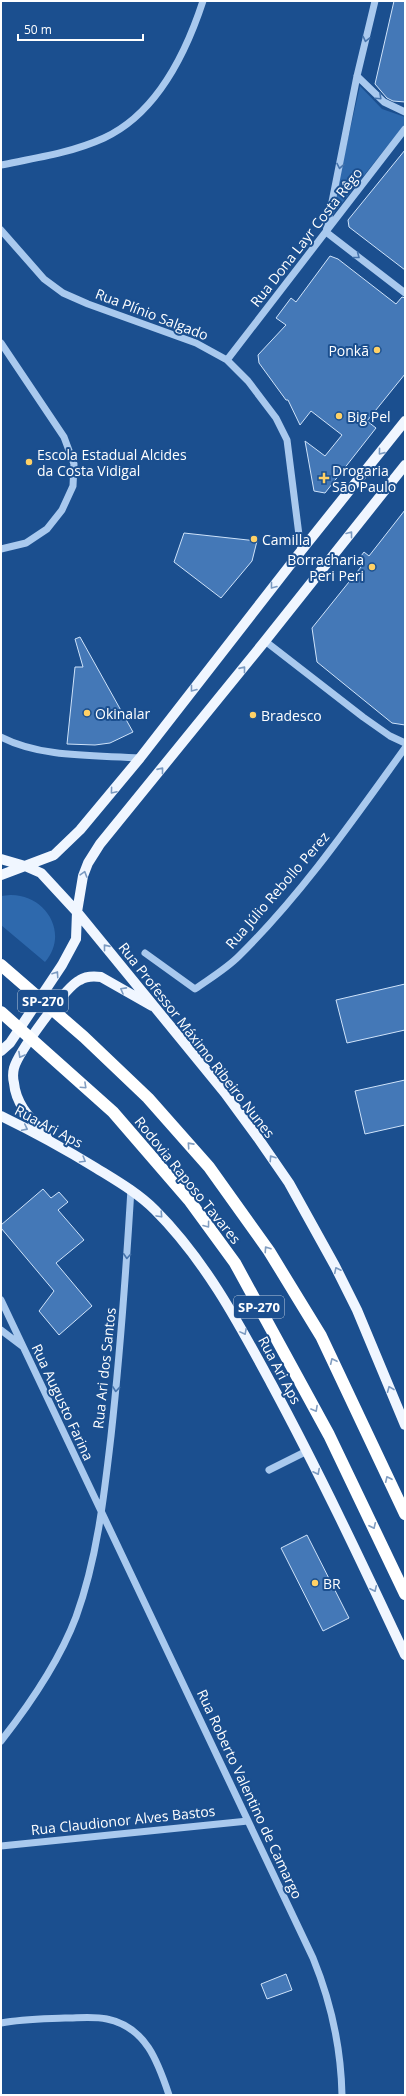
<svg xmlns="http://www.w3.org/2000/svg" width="406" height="2096" font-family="'Open Sans',sans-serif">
  <rect width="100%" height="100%" fill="#1b4f8f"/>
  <path fill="#2e69ad" d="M360 86 382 109 405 117V124L330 218Z
    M10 895C45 894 70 933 45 962L1 925V896Z"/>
  <path fill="#4478b7" stroke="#cfe3fa" d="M394 1H405V102L393 101 387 98 375 84Z
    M405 150V270L349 227 348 220Z
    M330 256 338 259 396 304 402 297 405 298V374L367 421 376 428 325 493 314 491 305 441 325 456 342 435 311 411 300 425 288 400H286L259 363 258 355 286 325 276 318 291 298 296 302Z
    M405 510V725L392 723 317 662 312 628 361 567 356 563 364 552 369 556Z
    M184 533 257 541 252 561 221 598 174 562Z
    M80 637 133 732 110 743 95 745 67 744 75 667H83L75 639Z
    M405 984V1030L347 1043 336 1000Z
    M405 1080V1125L365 1134 355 1091Z
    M43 1189 51 1198 59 1192 68 1202 58 1210 84 1240 56 1263 92 1306 59 1335 39 1311 54 1291 1 1228V1225Z
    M307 1535 349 1618 323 1631 281 1548Z
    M286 1974 292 1990 267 1999 261 1984Z"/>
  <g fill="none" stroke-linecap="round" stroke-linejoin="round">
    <path stroke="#a9c9ee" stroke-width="7" d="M375 1 357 76 326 232 405 293
      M357 76 384 102 405 112
      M1 165C36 158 71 153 104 138 156 114 186 53 203 1
      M1 230 44 279 63 293 88 304 196 343 227 360 248 381 276 418 287 440 301 551
      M1 343 64 437 74 464 73 486 62 510 47 529 26 543 1 549
      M227 360 405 129
      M265 641 363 717 390 736 405 743
      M1 737C42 758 95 755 140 758
      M145 953 195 989C209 979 226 969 239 956 302 894 353 820 405 748
      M1 1300 313 1958C331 2002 341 2047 342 2095
      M1 1330 22 1346
      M269 1470 307 1451
      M1 1741C30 1704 59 1662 76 1617 97 1559 104 1497 111 1436 120 1354 126 1272 131 1189
      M1 1846 248 1821
      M1 2023C22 2019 43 2019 65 2018 78 2018 94 2016 107 2019 146 2027 158 2062 169 2095"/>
    <path stroke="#f0f6ff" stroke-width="10" d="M1 859 25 866 41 873 77 912 225 1093 258 1138 289 1183 335 1266 357 1310 405 1425
      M1 875 54 855 80 830 140 758 301 551 405 421
      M1 1051 10 1043 62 965 76 939 77 912 83 876 88 863 100 844 265 641 405 465
      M1 1116C34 1132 65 1149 96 1168 117 1181 138 1193 155 1210 205 1260 238 1322 271 1383 319 1472 362 1563 405 1655
      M47 1137C33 1121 16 1106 14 1083 13 1079 13 1072 14 1068 18 1053 66 986 80 980 86 976 93 976 101 977L152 1006"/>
    <path stroke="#fff" stroke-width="12" d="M1 965 84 1037 148 1098 209 1167 269 1251 321 1336 405 1514
      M1 1012 113 1112 189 1200 235 1263 329 1435 405 1594"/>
  </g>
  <defs><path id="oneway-chevron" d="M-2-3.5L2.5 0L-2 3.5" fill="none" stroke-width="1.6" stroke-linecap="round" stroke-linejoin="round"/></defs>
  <g stroke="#4674ac">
    <use href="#oneway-chevron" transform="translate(366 39) rotate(103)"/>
    <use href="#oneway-chevron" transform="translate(379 97) rotate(43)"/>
    <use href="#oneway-chevron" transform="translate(340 166) rotate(101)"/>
    <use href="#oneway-chevron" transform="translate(357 256) rotate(38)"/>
    <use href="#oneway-chevron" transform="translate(127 1256) rotate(94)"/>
    <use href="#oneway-chevron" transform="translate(116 1389) rotate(96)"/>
  </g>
  <g stroke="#7b9ac1">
    <use href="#oneway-chevron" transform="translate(381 452) rotate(129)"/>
    <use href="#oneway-chevron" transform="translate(350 534) rotate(-52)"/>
    <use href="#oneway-chevron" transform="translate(273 586) rotate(128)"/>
    <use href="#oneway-chevron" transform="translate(243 669) rotate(-51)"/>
    <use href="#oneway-chevron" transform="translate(193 689) rotate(128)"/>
    <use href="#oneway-chevron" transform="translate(161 770) rotate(-51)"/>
    <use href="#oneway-chevron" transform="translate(113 791) rotate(130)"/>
    <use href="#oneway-chevron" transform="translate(84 874) rotate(-73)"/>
    <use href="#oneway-chevron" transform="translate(106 947) rotate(-129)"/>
    <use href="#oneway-chevron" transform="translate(56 974) rotate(-56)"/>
    <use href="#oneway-chevron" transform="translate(123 990) rotate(-151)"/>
    <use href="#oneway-chevron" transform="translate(21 1055) rotate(119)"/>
    <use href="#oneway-chevron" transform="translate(25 1128) rotate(26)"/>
    <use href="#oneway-chevron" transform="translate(272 1158) rotate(-124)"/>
    <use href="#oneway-chevron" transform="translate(83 1160) rotate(31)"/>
    <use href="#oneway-chevron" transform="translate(160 1215) rotate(47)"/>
    <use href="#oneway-chevron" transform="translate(337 1270) rotate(-116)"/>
    <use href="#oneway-chevron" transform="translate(244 1332) rotate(62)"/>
    <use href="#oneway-chevron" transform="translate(390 1389) rotate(-112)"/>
    <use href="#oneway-chevron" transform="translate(317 1472) rotate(63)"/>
    <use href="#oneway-chevron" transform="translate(374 1589) rotate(65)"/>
  </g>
  <g stroke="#829ec1">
    <use href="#oneway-chevron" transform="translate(84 1086) rotate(43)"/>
    <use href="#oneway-chevron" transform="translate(190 1145) rotate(-132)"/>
    <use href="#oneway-chevron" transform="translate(207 1225) rotate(53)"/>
    <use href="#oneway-chevron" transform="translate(267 1249) rotate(-124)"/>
    <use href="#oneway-chevron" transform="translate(333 1361) rotate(-115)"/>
    <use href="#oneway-chevron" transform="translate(315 1409) rotate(61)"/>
    <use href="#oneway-chevron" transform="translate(388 1479) rotate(-115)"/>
    <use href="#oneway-chevron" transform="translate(373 1526) rotate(65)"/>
  </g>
  <g fill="#ffd166" stroke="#1b4f8f" stroke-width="1.5">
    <circle cx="377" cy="350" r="4"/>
    <circle cx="339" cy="416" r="4"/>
    <circle cx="29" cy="462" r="4"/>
    <path d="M322 472h4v4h4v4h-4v4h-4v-4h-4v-4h4z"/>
    <circle cx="254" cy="539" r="4"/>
    <circle cx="372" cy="567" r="4"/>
    <circle cx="87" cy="713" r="4"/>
    <circle cx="253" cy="715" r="4"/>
    <circle cx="315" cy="1583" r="4"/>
  </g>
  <g text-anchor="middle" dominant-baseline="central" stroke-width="4" stroke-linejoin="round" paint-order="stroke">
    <g fill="#1b4f8f" stroke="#bbcadd" stroke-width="1">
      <rect x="18" y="990" width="50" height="22" rx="3"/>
      <rect x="234" y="1296" width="50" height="22" rx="3"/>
    </g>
    <g font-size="13" font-weight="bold" fill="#fff">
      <text x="43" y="1001">SP-270</text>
      <text x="259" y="1307">SP-270</text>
    </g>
    <g font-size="14" fill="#fff" stroke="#1b4f8f">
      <text transform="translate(306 237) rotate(-52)">Rua Dona Layr Costa Rêgo</text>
      <text transform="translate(152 314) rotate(21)">Rua Plínio Salgado</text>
      <text transform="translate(277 890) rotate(-49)">Rua Júlio Rebollo Perez</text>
      <text transform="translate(197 1040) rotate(52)">Rua Professor Máximo Ribeiro Nunes</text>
      <text transform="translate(49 1126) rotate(28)">Rua Ari Aps</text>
      <text transform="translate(188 1180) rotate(51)">Rodovia Raposo Tavares</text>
      <text transform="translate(104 1368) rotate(-84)">Rua Ari dos Santos</text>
      <text transform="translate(280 1370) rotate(62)">Rua Ari Aps</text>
      <text transform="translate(63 1402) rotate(65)">Rua Augusto Farina</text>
      <text transform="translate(250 1794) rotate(65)">Rua Roberto Valentino de Camargo</text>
      <text transform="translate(123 1820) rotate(-6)">Rua Claudionor Alves Bastos</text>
    </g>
    <g font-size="14" fill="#fff" stroke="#1b4f8f" text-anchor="start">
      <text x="369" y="350" text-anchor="end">Ponkã</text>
      <text x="347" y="416">Big Pel</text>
      <text x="37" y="454">Escola Estadual Alcides<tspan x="37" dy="16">da Costa Vidigal</tspan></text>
      <text x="332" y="470">Drogaria<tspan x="332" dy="16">São Paulo</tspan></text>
      <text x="262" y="539">Camilla</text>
      <text x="364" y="559" text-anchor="end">Borracharia<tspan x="364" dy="16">Peri Peri</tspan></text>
      <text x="95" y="713">Okinalar</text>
      <text x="261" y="715">Bradesco</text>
      <text x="323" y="1583">BR</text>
    </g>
  </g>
  <rect width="406" height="2096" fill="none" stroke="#ffffff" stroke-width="4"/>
  <path d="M18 34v6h125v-6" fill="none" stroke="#ffffff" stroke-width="2"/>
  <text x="24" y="34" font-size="12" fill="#ffffff" stroke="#1b4f8f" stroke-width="3" paint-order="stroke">50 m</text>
</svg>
